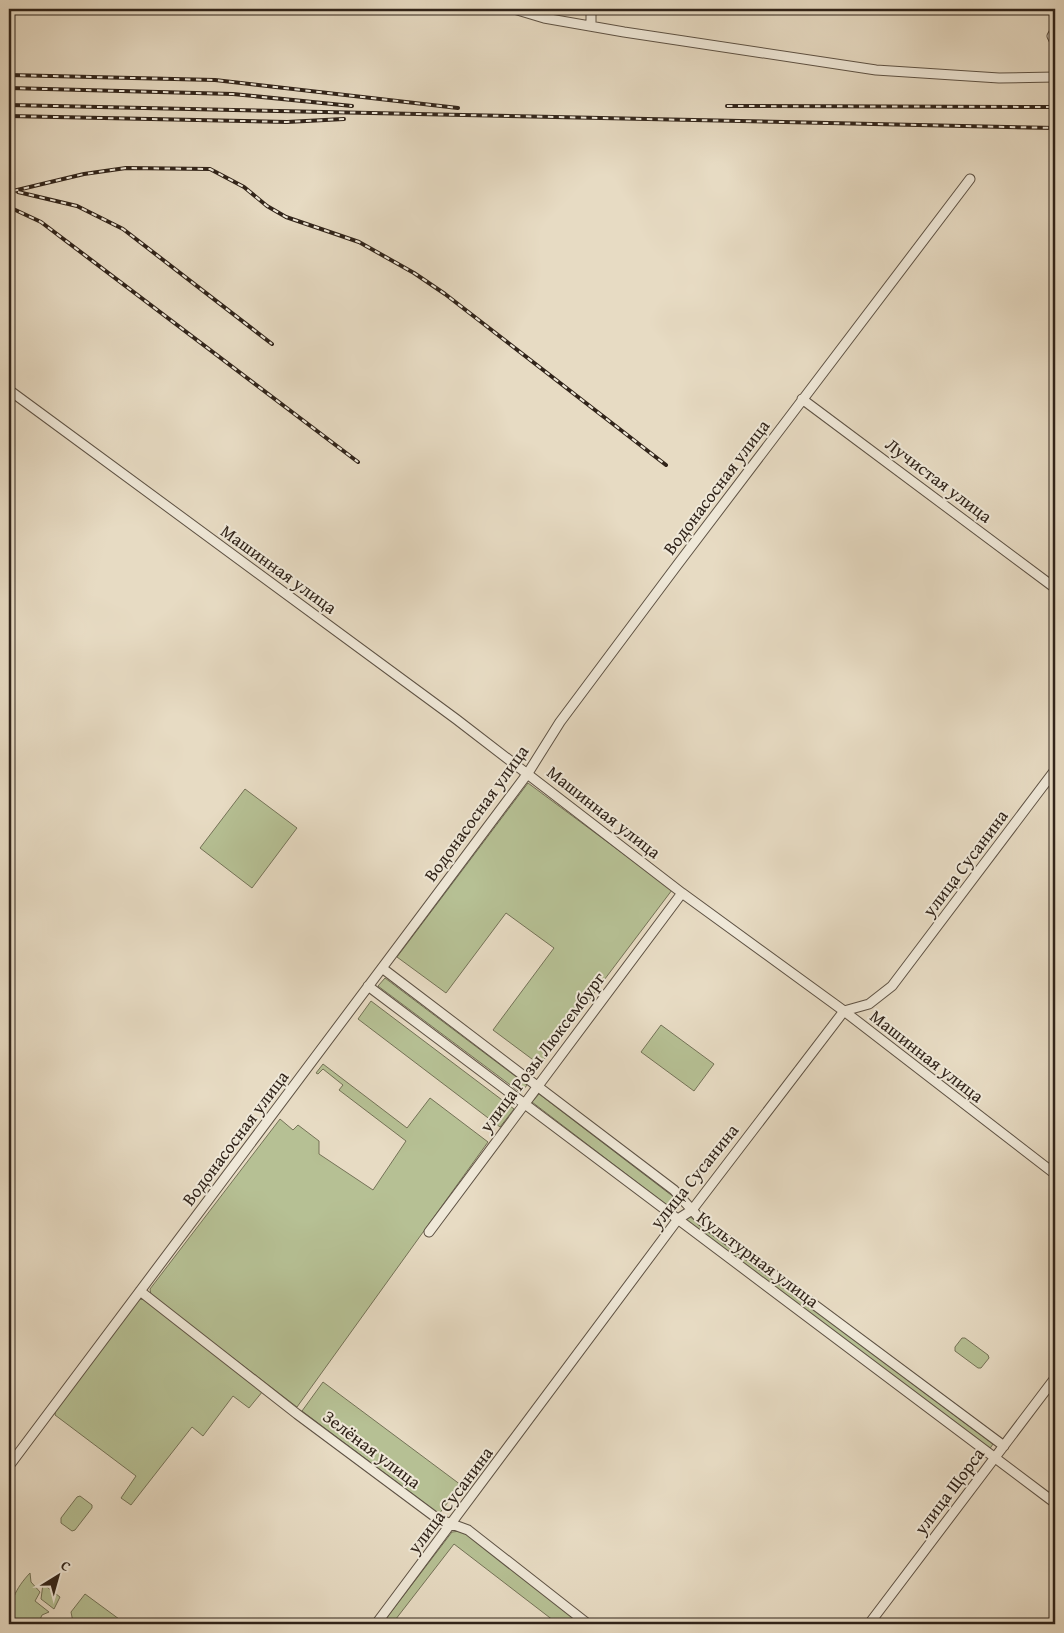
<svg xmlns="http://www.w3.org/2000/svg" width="1064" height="1633" font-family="'Gentium Book Plus',serif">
  <rect width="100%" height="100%" fill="#e7dbc3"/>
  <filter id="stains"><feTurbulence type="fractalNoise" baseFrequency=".004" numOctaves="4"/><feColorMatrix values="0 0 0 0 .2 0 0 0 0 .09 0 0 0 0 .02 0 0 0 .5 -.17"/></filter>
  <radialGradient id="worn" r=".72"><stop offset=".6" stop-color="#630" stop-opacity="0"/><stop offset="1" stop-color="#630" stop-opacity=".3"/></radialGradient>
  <path fill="#b6c094" stroke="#747257" d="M528 783 672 890 540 1065 493 1030 554 948 506 913 446 993 397 957Z
    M245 789 297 828 252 888 200 848Z
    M385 978 527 1085 521 1093 378 986Z
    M371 1001 514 1109 500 1127 358 1019Z
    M661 1025 714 1064 694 1091 641 1052Z
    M323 1064 407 1128 430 1098 488 1142 297 1407 151 1295 150 1289 280 1119 293 1130 298 1125 319 1141V1154L373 1190 406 1141 339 1090 343 1085 323 1069 318 1074 316 1073Z
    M539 1094 675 1198 668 1206 532 1102Z
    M689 1216 993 1444 989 1450 686 1220Z
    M139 1299 146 1300 263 1391 249 1408 233 1396 203 1436 192 1427 131 1505 121 1498 136 1476 55 1415 56 1408Z
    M962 1338H965L988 1355 989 1358 981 1368H978L955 1351V1347Z
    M323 1382 461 1485 439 1514 302 1411Z
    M80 1496 92 1505V1508L75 1530 72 1531 61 1523V1518L77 1497Z
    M461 1531 466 1533 583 1624H558L454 1544 392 1624H382L452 1532Z
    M30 1573 31 1582 40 1592 35 1601 49 1612 42 1615 38 1624H9C9 1603 15 1589 30 1573Z
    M43 1584 60 1597 54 1609 41 1599Z
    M85 1594 119 1619 116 1624H77L73 1622 71 1612Z"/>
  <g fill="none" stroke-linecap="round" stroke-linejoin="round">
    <g stroke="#5e5244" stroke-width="11">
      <path id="minor" d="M514 9 544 18 624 32 876 70 999 78 1055 77
        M591 26V9
        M1055 31 1052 36 1055 42
        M9 390 456 719 682 893 844 1011 1055 1174
        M802 399 1055 588
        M382 968 674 1190 702 1221 1004 1446
        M368 986 1055 1503
        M429 1232 682 893
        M140 1291 297 1414 438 1519 468 1530 588 1624
        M9 1466 528 773 560 722 678 564 970 179
        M376 1624 678 1219 692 1210 844 1011 869 1004 892 986 1055 770
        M869 1624 1055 1378"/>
    </g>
    <use href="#minor" stroke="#efe8d8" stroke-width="9"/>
    <g stroke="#31241a" stroke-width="4">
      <path id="rail" d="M9 75 215 80 458 108
        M9 88 233 94 352 106
        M9 105 1055 128
        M727 106 1055 107
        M9 116 287 122 344 119
        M13 191 84 174 126 168 210 169 244 187 267 206 286 217 359 242 414 273 445 294 666 465
        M18 192 77 206 123 229 272 344
        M9 207 41 222 358 462"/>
    </g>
    <use href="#rail" stroke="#efe8d8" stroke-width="2" stroke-dasharray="5.5" stroke-linecap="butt"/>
  </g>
  <g text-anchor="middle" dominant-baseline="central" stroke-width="4" stroke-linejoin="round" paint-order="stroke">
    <g font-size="18" fill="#31241a" stroke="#efe8d8">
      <text transform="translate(939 480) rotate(37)">Лучистая улица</text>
      <text transform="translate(716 487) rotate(-53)">Водонасосная улица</text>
      <text transform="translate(279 569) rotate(36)">Машинная улица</text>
      <text transform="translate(604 812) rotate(38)">Машинная улица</text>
      <text transform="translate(476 813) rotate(-54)">Водонасосная улица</text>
      <text transform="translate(965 863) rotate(-53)">улица Сусанина</text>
      <text transform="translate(542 1052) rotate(-53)">улица Розы Люксембург</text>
      <text transform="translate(927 1056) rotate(38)">Машинная улица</text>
      <text transform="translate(235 1138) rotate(-53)">Водонасосная улица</text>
      <text transform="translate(694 1176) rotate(-51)">улица Сусанина</text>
      <text transform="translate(758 1259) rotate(37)">Культурная улица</text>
      <text transform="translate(372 1449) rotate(37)">Зелёная улица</text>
      <text transform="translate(949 1491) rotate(-53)">улица Щорса</text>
      <text transform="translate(450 1500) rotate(-53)">улица Сусанина</text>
    </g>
  </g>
  <rect width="1064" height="1633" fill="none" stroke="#e7dbc3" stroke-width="30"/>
  <rect x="10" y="10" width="1044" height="1613" fill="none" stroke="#31241a" stroke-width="2.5"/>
  <rect x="15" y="15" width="1034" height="1603" fill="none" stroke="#31241a"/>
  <g transform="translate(58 1576) rotate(37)" stroke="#efe8d8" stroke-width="4" paint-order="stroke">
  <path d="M0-4L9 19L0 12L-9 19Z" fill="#31241a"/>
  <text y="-8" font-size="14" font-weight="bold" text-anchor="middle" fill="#31241a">С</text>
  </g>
  <rect width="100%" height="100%" filter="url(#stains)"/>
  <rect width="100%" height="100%" fill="url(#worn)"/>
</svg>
